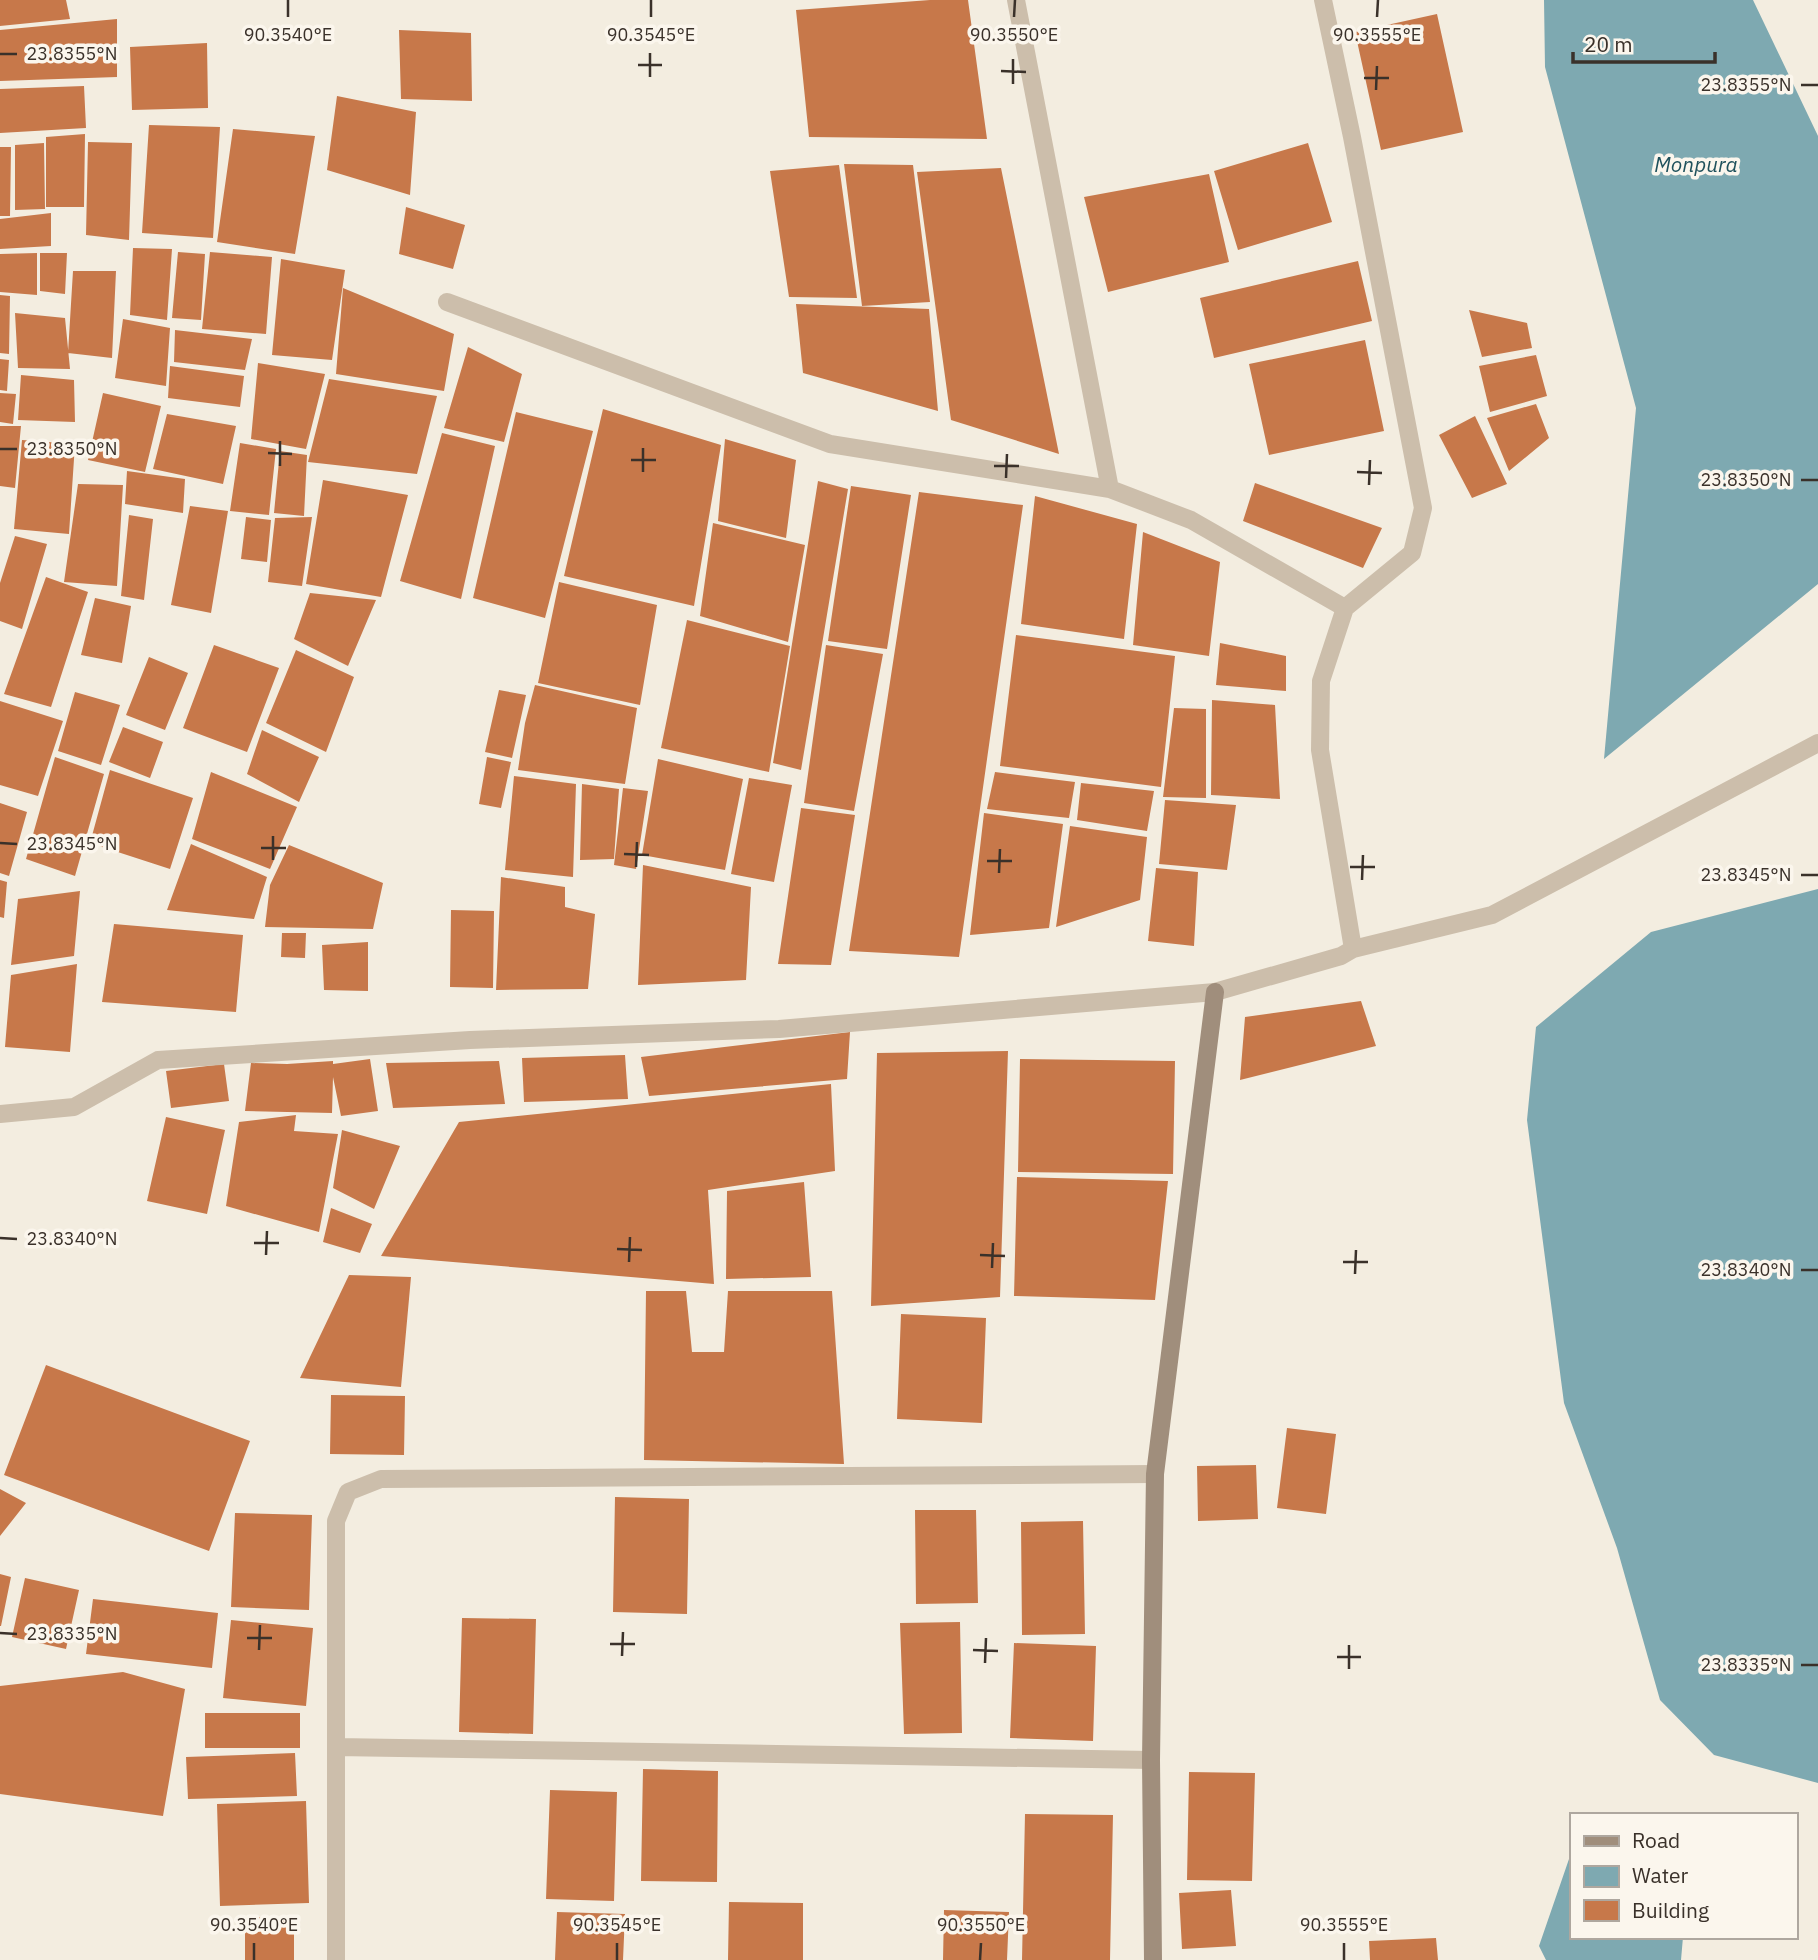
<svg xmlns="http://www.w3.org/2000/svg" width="1818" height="1960" font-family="'IBM Plex Sans',sans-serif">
  <rect width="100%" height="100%" fill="#f3ede0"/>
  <path fill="#7ea9b1" d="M1544 0H1753L1818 136V584L1604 759 1636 408 1545 67Z
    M1818 889V1783L1714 1755 1660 1700 1617 1548 1564 1403 1527 1120 1536 1027 1651 932Z
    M1569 1859H1571V1937H1683L1681 1960H1546L1539 1946Z"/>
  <path fill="#c7784a" d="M0 0H66L70 19 0 26Z
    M930 0H968L987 139 809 137 796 10Z
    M1437 14 1463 132 1381 150 1355 32Z
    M117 19V77L0 81V30Z
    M399 30 471 33 472 101 401 99Z
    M207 43 208 108 132 110 130 47Z
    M84 86 86 128 0 133V89Z
    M337 96 416 112 410 195 327 170Z
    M149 125 220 127 213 238 142 233Z
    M233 129 315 136 295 254 217 242Z
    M85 134 84 207H46V137Z
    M88 142 132 143 129 240 86 235Z
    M44 143 45 209 15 210V145Z
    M1308 143 1332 222 1238 250 1214 171Z
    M0 147H11L10 216H0Z
    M844 164 913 165 930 302 862 306Z
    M839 165 857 298 789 297 770 171Z
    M1001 168 1059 454 951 420 917 172Z
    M1209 174 1229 262 1108 292 1084 197Z
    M406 207 465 225 453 269 399 254Z
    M51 213V246L0 249V219Z
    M133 248 172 249 167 320 130 315Z
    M178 252 205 254 201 320 172 318Z
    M210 252 272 257 266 334 202 329Z
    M37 253V295L0 292V254Z
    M40 253H67L65 294 40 291Z
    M281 259 345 270 332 360 272 355Z
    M1358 261 1372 321 1214 358 1200 298Z
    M73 271H116L112 358 68 353Z
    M343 288 454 334 444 391 336 374Z
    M0 295 10 296 9 354 0 353Z
    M796 304 929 309 938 411 803 373Z
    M1469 310 1527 323 1532 348 1482 357Z
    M15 313 65 318 70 369 18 368Z
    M123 319 170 328 166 386 115 378Z
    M175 330 252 339 245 370 174 362Z
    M1365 340 1384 431 1269 455 1249 364Z
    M468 347 522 374 504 442 444 428Z
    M1536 355 1547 396 1490 412 1479 366Z
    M0 359 9 360 7 391 0 390Z
    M258 363 325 374 306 449 251 439Z
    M170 366 244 376 240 407 168 398Z
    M21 375 74 380 75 422 18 420Z
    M329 379 437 396 417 474 308 462Z
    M0 393 16 394 13 424 0 422Z
    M103 393 161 406 145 472 88 460Z
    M1536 404 1549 438 1509 471 1487 418Z
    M603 409 721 445 694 606 564 576Z
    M516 412 593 431 545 618 473 598Z
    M167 414 236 426 223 484 153 469Z
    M1475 416 1507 484 1472 498 1439 435Z
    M0 426H21L15 488 0 486Z
    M442 433 495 446 461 599 400 581Z
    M725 439 796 460 786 538 718 521Z
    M22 440 75 444 69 534 14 529Z
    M240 443 276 449 269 515 230 511Z
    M280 451 307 455 304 516 274 513Z
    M127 471 185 479 183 513 125 504Z
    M323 480 408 495 381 597 306 584Z
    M818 481 848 489 801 770 773 763Z
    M1255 483 1382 528 1363 568 1243 521Z
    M78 484 123 485 117 586 64 582Z
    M851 486 911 495 887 649 828 641Z
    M919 492 1023 505 959 957 849 951Z
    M1035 496 1137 524 1124 639 1021 624Z
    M190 506 228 511 211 613 171 605Z
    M129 515 153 519 144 600 121 596Z
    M246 517 271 520 267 562 241 559Z
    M312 517 302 586 268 582 275 518Z
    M713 523 805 545 788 642 700 616Z
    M1143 532 1220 562 1209 656 1133 645Z
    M15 536 47 544 22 629 0 621V583Z
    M46 577 88 592 51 707 4 694Z
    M559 582 657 605 640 705 538 683Z
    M310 593 376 600 348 666 294 639Z
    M95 598 131 606 122 663 81 655Z
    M687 620 790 646 769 772 661 748Z
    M1016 635 1175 656 1161 787 1000 766Z
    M1220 643 1286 656V691L1216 685Z
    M214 645 279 668 247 752 183 728Z
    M826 645 883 654 854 811 804 803Z
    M296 650 354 677 326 752 266 723Z
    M149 657 188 673 165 730 126 715Z
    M535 685 637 708 625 784 518 770 525 723Z
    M499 690 526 695 512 758 485 752Z
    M75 692 120 705 101 765 58 751Z
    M1212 700 1275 705 1280 799 1211 795Z
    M0 701 63 721 38 796 0 785Z
    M1174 708 1206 709V798L1163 797Z
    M123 727 163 742 150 778 109 762Z
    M262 730 319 757 299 802 247 774Z
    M55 757 104 774 75 876 26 859Z
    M487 757 511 762 501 808 479 804Z
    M658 759 743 779 725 870 642 855Z
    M110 770 193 798 170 869 90 843Z
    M211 772 297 807 270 869 192 839Z
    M995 772 1075 782 1069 818 987 809Z
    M514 776 576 784 573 877 505 870Z
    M749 778 792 785 774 882 731 874Z
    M1081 783 1154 791 1147 831 1077 820Z
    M582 784 619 789 614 859 580 860Z
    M623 788 648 791 636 869 614 865Z
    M1165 800 1236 805 1227 870 1159 864Z
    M0 803 27 812 9 876 0 873Z
    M801 808 855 815 831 965 778 964Z
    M984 813 1063 824 1049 928 970 935Z
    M1070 826 1147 837 1140 900 1056 927Z
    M191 844 267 877 254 919 167 910Z
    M289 845 383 883 373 929 265 927 270 885Z
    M643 865 751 887 746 980 638 985Z
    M1156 868 1198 872 1194 946 1148 941Z
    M501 877 565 887V907L595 914 588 989 496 990Z
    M0 880 7 882 4 918 0 917Z
    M80 891 74 956 11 965 18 899Z
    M451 910 494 911 493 988 450 987Z
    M114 924 243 935 236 1012 102 1002Z
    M282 933H306L305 958 281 957Z
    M368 942V991L324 990 322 945Z
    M77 964 70 1052 5 1047 11 975Z
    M1361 1001 1376 1046 1240 1080 1245 1017Z
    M850 1032 847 1079 649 1096 641 1057Z
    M1008 1051 1000 1297 871 1306 877 1053Z
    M625 1055 628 1099 524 1102 522 1058Z
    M370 1059 378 1111 341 1116 333 1077 332 1113 245 1111 251 1063 287 1064 333 1061V1064Z
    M1020 1059 1175 1061 1173 1174 1018 1172Z
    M499 1061 505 1104 393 1108 386 1063Z
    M224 1064 229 1101 171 1108 166 1071Z
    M831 1084 835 1171 708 1190 714 1284 381 1256 459 1122Z
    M296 1115 294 1131 338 1134 319 1232 226 1206 239 1122Z
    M166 1117 225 1130 207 1214 147 1201Z
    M342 1130 400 1146 374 1209 333 1188Z
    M1017 1177 1168 1181 1155 1300 1014 1296Z
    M804 1182 811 1277 726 1279 727 1191Z
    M331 1208 372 1224 360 1253 323 1242Z
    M349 1275 411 1277 401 1387 300 1378Z
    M646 1291H686L692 1352H724L728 1291H832L844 1464 644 1460Z
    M901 1314 986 1318 982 1423 897 1419Z
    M46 1365 250 1441 209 1551 4 1475Z
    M331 1395 405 1396 404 1455 330 1454Z
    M1287 1428 1336 1434 1326 1514 1277 1508Z
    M1256 1465 1258 1519 1198 1521 1197 1466Z
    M0 1489 26 1503 0 1536Z
    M615 1497 689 1499 687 1614 613 1612Z
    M915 1510H976L978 1603 916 1604Z
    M235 1513 312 1515 309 1610 231 1607Z
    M1083 1521 1085 1634 1022 1635 1021 1522Z
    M0 1574 11 1577 1 1626H0Z
    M25 1578 79 1590 66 1649 12 1637Z
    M93 1599 218 1613 212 1668 86 1654Z
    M462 1618 536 1619 533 1734 459 1732Z
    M231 1620 313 1628 306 1706 223 1698Z
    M960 1622 962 1733 904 1734 900 1623Z
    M1014 1643 1096 1646 1093 1741 1010 1738Z
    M123 1672 185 1689 163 1816 0 1794V1686Z
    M205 1713H300V1748H205Z
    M295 1753 297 1796 188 1799 186 1757Z
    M643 1769 718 1771 717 1882 641 1881Z
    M1189 1772 1255 1773 1252 1881 1187 1880Z
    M550 1790 617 1792 614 1901 546 1899Z
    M306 1801 309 1903 220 1906 217 1804Z
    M1025 1814 1113 1815 1110 1960H1022Z
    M1231 1890 1236 1946 1182 1949 1179 1893Z
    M729 1902 803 1903V1960H728Z
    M944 1910 1009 1912 1007 1960H943Z
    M557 1912 625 1914 623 1960H555Z
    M245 1917H294V1960H245Z
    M1436 1938 1438 1960H1370L1369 1941Z"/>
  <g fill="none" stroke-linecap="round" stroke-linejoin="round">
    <path stroke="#ccbeab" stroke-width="18" d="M1016 0 1110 489
      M1323 0 1352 137 1423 508 1412 553 1345 608 1321 681 1320 750 1353 949
      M447 302 830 444 1110 489 1191 520 1345 608
      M0 1114 74 1107 158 1060 470 1040 779 1029 1215 992 1341 956 1353 949 1492 915 1818 743
      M336 1747 1151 1760
      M336 1960V1521L348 1492 381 1479 1155 1474"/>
    <path stroke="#a08e7c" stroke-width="18" d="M1153 1960 1151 1760 1155 1474 1215 992"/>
  </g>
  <path fill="none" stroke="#3a312a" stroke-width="2.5" d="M288 17V0M651 17V0M1014 17 1015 0M1377 17 1378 0M0 54H17M638 65H662M1001 71 1026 72M650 77V53M1364 78H1389M1013 84V59M1801 85H1818M1376 90 1377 66M0 449H17M268 453 292 454M631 460H656M280 466V441M994 466H1019M643 472V448M1357 472 1382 473M1006 478 1007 454M1801 480H1818M1369 485 1370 460M0 843 17 844M261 848H286M624 854 649 855M273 860V836M987 861H1012M636 867 637 842M1350 867H1375M999 873 1000 849M1801 875H1818M1362 880 1363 855M0 1238 17 1239M254 1243H279M617 1249 642 1250M266 1255 267 1231M980 1255 1005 1256M629 1262 630 1237M1343 1262H1368M992 1268 993 1243M1801 1270H1818M1355 1274 1356 1250M0 1633 17 1634M247 1638H272M610 1644H635M259 1650 260 1625M973 1650 998 1651M622 1656 623 1632M1337 1657H1361M985 1663 986 1638M1801 1665H1818M1349 1669V1645M254 1960V1943M617 1960V1943M980 1960 981 1943M1344 1960V1943"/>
  <g text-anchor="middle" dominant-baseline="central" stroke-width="7" stroke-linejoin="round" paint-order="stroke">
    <g font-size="21" font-style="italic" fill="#1f515c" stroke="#fbf6ed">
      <text x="1696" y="164">Monpura</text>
    </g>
  </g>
  <g font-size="18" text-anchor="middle" fill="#3a312a" stroke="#fbf6ed" stroke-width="7" stroke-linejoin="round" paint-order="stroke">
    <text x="288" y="41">90.3540°E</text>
    <text x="651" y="41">90.3545°E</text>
    <text x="1014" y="41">90.3550°E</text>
    <text x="1377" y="41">90.3555°E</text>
    <text x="72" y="60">23.8355°N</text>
    <text x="1746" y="91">23.8355°N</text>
    <text x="72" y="455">23.8350°N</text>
    <text x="1746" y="486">23.8350°N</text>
    <text x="72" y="850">23.8345°N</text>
    <text x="1746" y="881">23.8345°N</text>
    <text x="72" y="1245">23.8340°N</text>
    <text x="1746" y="1276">23.8340°N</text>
    <text x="72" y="1640">23.8335°N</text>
    <text x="1746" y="1671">23.8335°N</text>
    <text x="254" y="1931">90.3540°E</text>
    <text x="617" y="1931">90.3545°E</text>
    <text x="981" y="1931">90.3550°E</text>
    <text x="1344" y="1931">90.3555°E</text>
  </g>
  <rect x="1570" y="1813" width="228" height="126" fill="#fbf6ed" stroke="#aea79f" stroke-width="2"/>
  <rect x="1584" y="1836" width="35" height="10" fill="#a08e7c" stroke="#aea79f" stroke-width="2"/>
  <text x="1632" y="1848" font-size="21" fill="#3a312a">Road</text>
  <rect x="1584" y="1866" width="35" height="21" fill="#7ea9b1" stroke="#aea79f" stroke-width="2"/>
  <text x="1632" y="1883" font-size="21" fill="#3a312a">Water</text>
  <rect x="1584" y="1900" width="35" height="21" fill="#c7784a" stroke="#aea79f" stroke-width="2"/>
  <text x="1632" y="1918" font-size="21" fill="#3a312a">Building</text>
  <path d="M1573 52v10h142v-10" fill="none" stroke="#3a312a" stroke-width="3.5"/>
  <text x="1584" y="52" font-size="21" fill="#3a312a" stroke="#fbf6ed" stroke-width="5" paint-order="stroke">20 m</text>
</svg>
